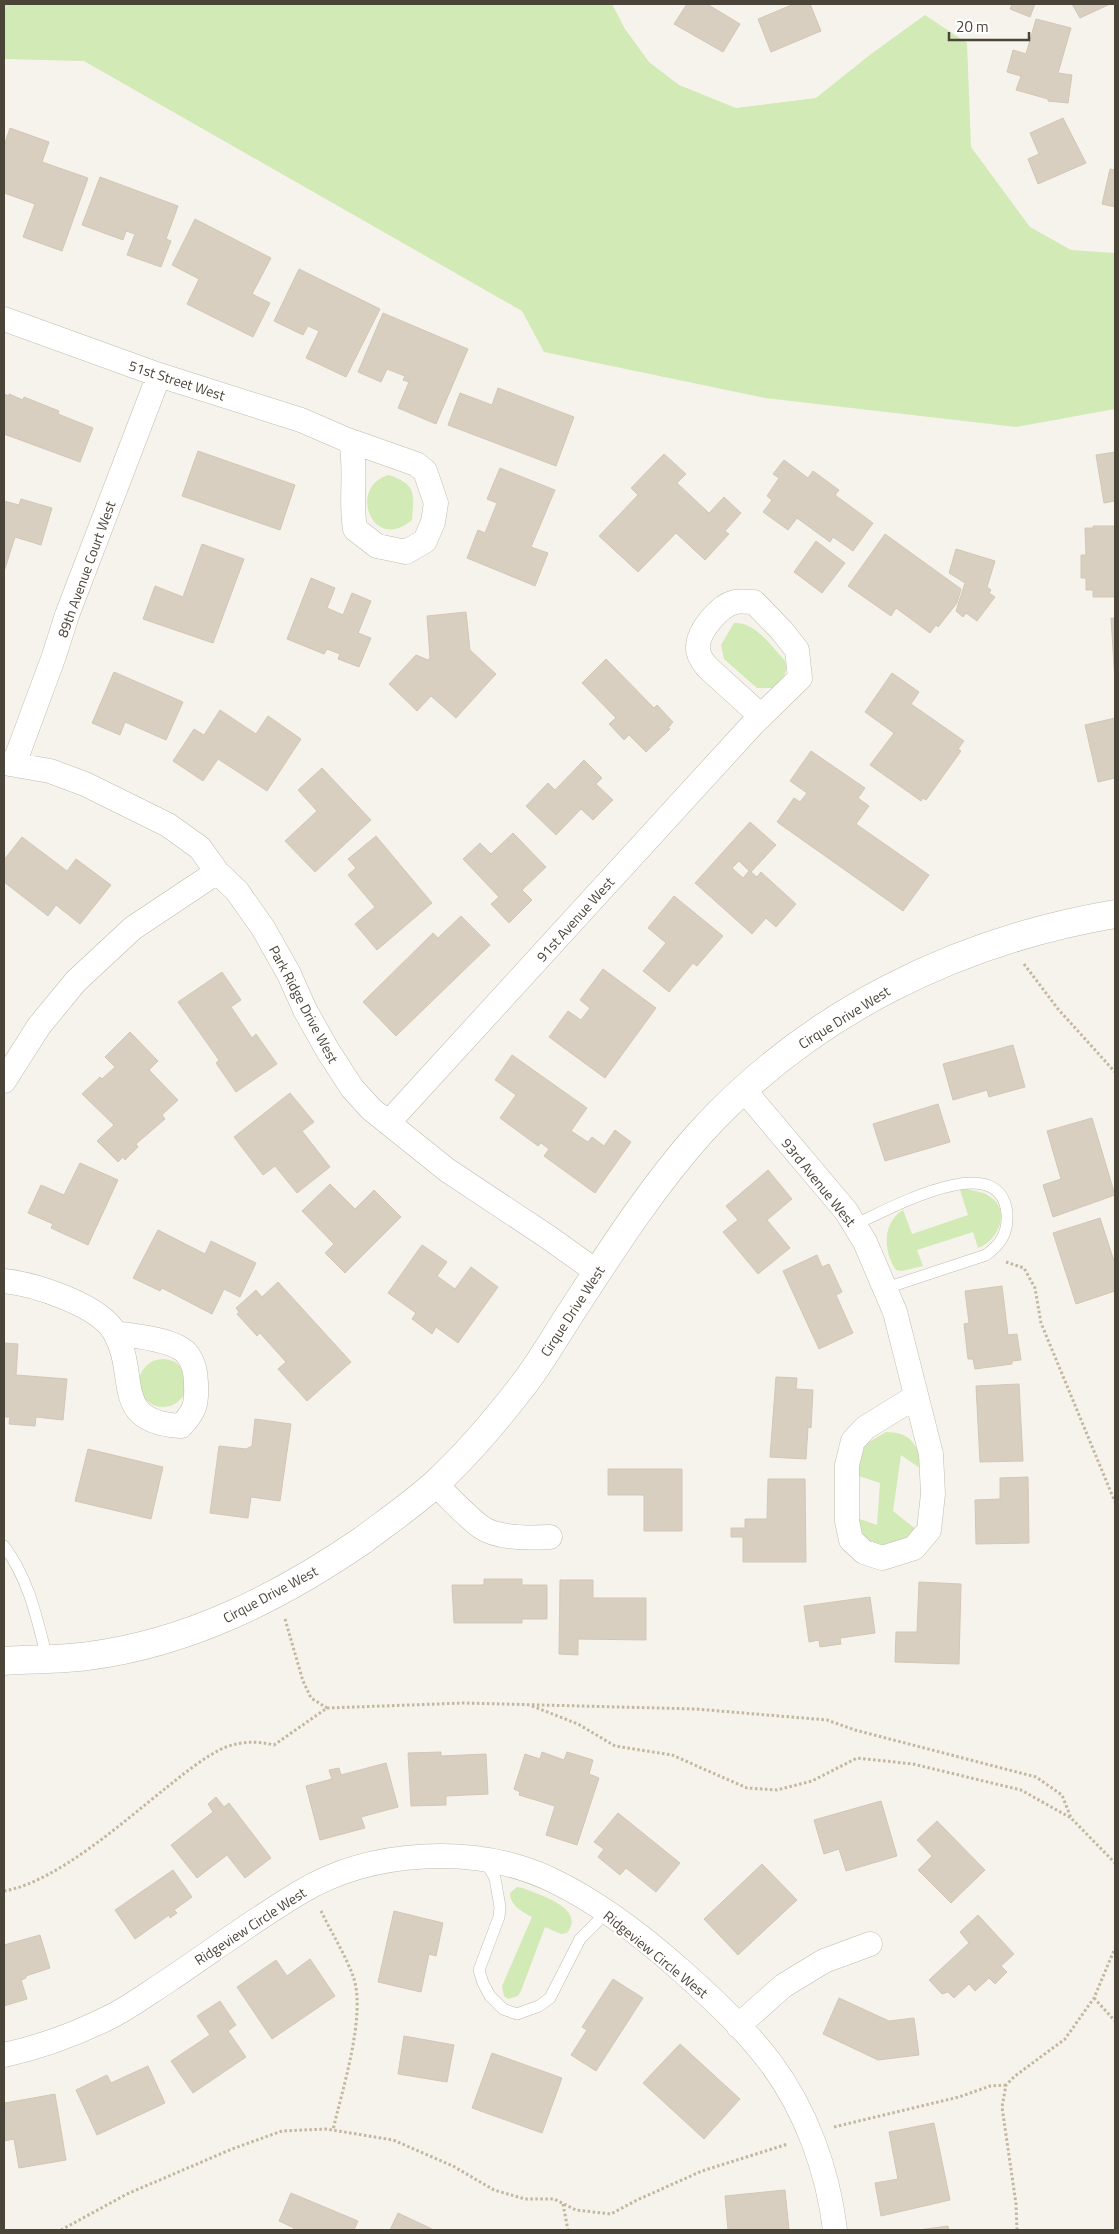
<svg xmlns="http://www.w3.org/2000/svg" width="1119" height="2234" font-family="'Titillium Web',sans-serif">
  <rect width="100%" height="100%" fill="#f6f3ec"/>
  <path fill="#d2eab5" d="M4 4H612L625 29 649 62 679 85 736 108 816 98 871 54 925 15 967 43 971 147 1030 227 1071 250 1115 253V409L1016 427 765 398 544 352 522 311 84 61 4 59Z
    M389 475C417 485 414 493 412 520 372 554 347 486 389 475Z
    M734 623C756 622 771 646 785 661 789 673 782 680 774 688H757L724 659 721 645Z
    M967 1189C975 1191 985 1192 992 1198 1011 1213 997 1241 978 1248L973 1232 917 1250 923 1266 902 1271 896 1270C883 1251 882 1223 903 1210L912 1234 968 1215 960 1190Z
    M139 1383a24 24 0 1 1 48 0a24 24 0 1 1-48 0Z
    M886 1432C913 1432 918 1447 924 1471L901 1455 893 1511 917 1530 910 1541 880 1549 863 1540 854 1517 877 1525 880 1483 853 1474 864 1445Z
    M517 1887 523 1888C539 1895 587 1908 567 1933L561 1934 545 1927 521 1991 518 1996 508 1999 504 1996 502 1986 532 1917C522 1912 510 1905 510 1893Z"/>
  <path fill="#d8cfc1" stroke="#d3c7b4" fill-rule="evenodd" d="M687 4H707L740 24 723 52 674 24Z
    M794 4H810L821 31 771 52 758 19Z
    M1012 4H1035L1030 17 1010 9Z
    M1072 4H1110L1080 18Z
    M1036 19 1071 28 1058 73 1072 75 1068 103 1048 101V99L1016 90 1021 76 1007 72 1013 50 1026 54Z
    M1063 118 1086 163 1038 184 1028 159 1039 154 1030 133Z
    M10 128 49 142 42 162 88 178 62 251 23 237 35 204 4 193V146Z
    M1110 169 1115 170V207L1102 204Z
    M100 177 178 206 166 239 171 241 161 267 127 255 135 234 126 231 123 240 82 225Z
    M195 219 271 258 252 294 270 303 253 337 187 304 199 279 172 265Z
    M299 269 380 309 346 377 306 358 319 331 308 326 303 335 274 321Z
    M383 313 468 349 436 424 398 408 409 382 403 380 405 376 387 369 381 382 358 372Z
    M498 388 574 417 556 466 448 425 460 393 492 405Z
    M4 394 9 396V394L23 400 24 397 59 411 58 414 93 428 80 462 4 434Z
    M198 451 295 485 280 530 182 496Z
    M1115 452V501L1104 503 1096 455Z
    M664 454 686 474 677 483 709 513 724 497 741 513 725 531 729 534 705 560 676 533 638 572 599 536 638 495 631 488Z
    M784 460 808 478 813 471 839 490 835 495 873 523 853 551 833 537 830 542 797 518 788 530 763 512 772 500 767 496 779 478 773 474Z
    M500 468 555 490 531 547 548 553 535 586 467 558 478 530 485 533 497 503 487 499Z
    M21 499 52 508 41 545 15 537 4 572V501L19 505Z
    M1093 526H1115V597H1093V590H1086V578H1081V555H1086L1085 528H1093Z
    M885 534 961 589 957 603 938 627 936 625 930 633 896 608 891 616 848 586Z
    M816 541 845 563 822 593 794 572Z
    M202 544 244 559 213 643 143 619 155 586 183 597Z
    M956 549 995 561 987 587 991 590 989 593 995 597 977 621 966 613 963 617 956 611 965 583 949 573Z
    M311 578 335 588 327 608 343 615 352 593 371 601 358 633 371 638 359 667 338 659 340 654 327 649 324 654 287 639Z
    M466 612 470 650 496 674 456 718 431 696 417 711 389 684 416 655 428 660 430 658 427 616Z
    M1111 618H1115V682Z
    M606 659 654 708 657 705 673 722 668 728 670 729 646 752 629 735 624 740 609 724 616 718 582 683Z
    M114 672 183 702 166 740 125 722 120 735 92 723Z
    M892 673 919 692 911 704 964 741 958 749 961 751 926 800 923 798 921 801 870 765 894 733 865 712Z
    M220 710 256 734 268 716 301 739 267 791 218 759 203 781 173 761 194 729 204 735Z
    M1115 718V778L1098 782 1085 725Z
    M811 751 865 788 858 798 869 806 856 824 929 875 903 911 777 822 794 798 800 802 807 793 790 781Z
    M584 760 602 778 596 784 613 800 593 820 581 809 556 835 526 806 548 783 555 790Z
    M322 768 371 820 315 872 285 841 317 811 298 790Z
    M750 822 776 845 751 872 757 877 761 872 796 904 776 927 766 918 752 934 695 883ZM739 861 749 871 743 878 732 868Z
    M513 833 546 867 522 890 532 900 509 923 491 904 499 897 463 859 480 843 491 854Z
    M376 836 432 903 377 950 355 924 375 907 348 875 356 868 348 859Z
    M22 837 67 871 76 859 111 885 80 924 56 905 48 916 4 882V860Z
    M674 896 723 936 697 966 693 963 669 992 643 971 666 943 648 928Z
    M461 916 490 945 396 1036 363 1002 433 933 438 938Z
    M603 969 656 1008 605 1078 549 1037 568 1011 581 1020 590 1008 580 1000Z
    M222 972 241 1000 231 1007 252 1038 256 1034 277 1064 236 1092 216 1063 219 1060 178 1002Z
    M130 1032 158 1061 149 1070 178 1100 162 1115 165 1119 136 1144 138 1147 125 1160 123 1157 118 1162 97 1141 114 1125 82 1094 100 1077 102 1079 115 1067 105 1057Z
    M1013 1045 1025 1087 989 1097 987 1090 953 1100 943 1064Z
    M512 1055 587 1108 571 1131 588 1142 592 1137 604 1146 615 1130 631 1142 595 1193 544 1156 549 1149 541 1143 538 1146 500 1118 516 1095 495 1080Z
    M290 1093 314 1122 302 1131 330 1167 297 1193 275 1166 263 1175 234 1137Z
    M938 1104 950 1142 885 1161 873 1124Z
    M1092 1118 1115 1195 1053 1217 1043 1185 1061 1179 1047 1131Z
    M80 1163 118 1180 88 1245 51 1228 53 1224 28 1213 41 1185 64 1195Z
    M768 1170 792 1199 767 1220 790 1248 758 1274 723 1232 738 1220 726 1206Z
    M330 1184 355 1209 374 1190 401 1217 345 1273 325 1253 334 1244 302 1211Z
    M1100 1218 1115 1264V1291L1076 1304 1053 1233Z
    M158 1230 205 1254 211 1241 256 1263 240 1297 224 1289 212 1314 162 1288 160 1291 133 1278Z
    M422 1245 447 1262 437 1276 455 1289 471 1267 498 1287 458 1343 436 1327 432 1334 412 1319 416 1313 388 1293Z
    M817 1255 822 1267 829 1264 842 1292 836 1295 853 1333 819 1349 783 1271Z
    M278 1282 351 1362 307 1401 278 1369 286 1362 260 1333 257 1336 237 1314 239 1312 236 1308 256 1290 262 1297Z
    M1002 1286 1008 1335 1017 1334 1021 1360 1012 1361V1364L975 1369 973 1359H968L964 1324 969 1323 965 1291Z
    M4 1343 18 1344 16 1375 67 1379 63 1420 36 1417 35 1426 9 1424 10 1417H4Z
    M776 1377 797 1378 796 1389 813 1390 811 1428 808 1427 806 1459 770 1457Z
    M1019 1384 1023 1461 980 1462 976 1386Z
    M255 1419 291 1424 280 1501 251 1497 248 1518 210 1513 219 1446 246 1449 252 1446Z
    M88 1449 163 1467 151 1519 75 1501Z
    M608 1469H682V1531H644V1495H608Z
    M1028 1477 1029 1543 976 1544 975 1500 1000 1499V1478Z
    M768 1479H805L806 1562H743V1537H731V1528H745V1519H767Z
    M484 1579H522V1585H547V1619H522V1623H454L452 1585H484Z
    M560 1580H593V1598H646V1640L578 1639V1655L559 1654Z
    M919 1582 961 1584 959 1664 895 1662 896 1632H917Z
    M870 1597 875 1633 840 1638 841 1644 820 1647 819 1640 809 1642 804 1606Z
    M441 1752V1756L486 1754 488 1794 446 1796V1805L411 1806 408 1753Z
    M542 1752 564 1760 567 1752 593 1760 589 1774 599 1778 577 1845 546 1835 555 1806 519 1795 520 1792 514 1789 525 1754 540 1759Z
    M386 1763 398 1807 361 1817 365 1828 320 1840 306 1786 332 1779 329 1770 339 1768 341 1775Z
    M216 1797 224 1807 229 1803 271 1858 245 1878 227 1855 197 1878 171 1845 213 1812 208 1804Z
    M881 1801 897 1856 846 1871 839 1849 824 1854 814 1820Z
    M618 1813 680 1863 656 1892 626 1868 620 1875 598 1857 604 1849 594 1842Z
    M937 1821 985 1870 951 1903 918 1870 932 1856 917 1840Z
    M762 1864 797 1900 738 1955 704 1919Z
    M173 1870 192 1897 174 1910 177 1913 170 1918 169 1915 135 1939 115 1910Z
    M394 1911 443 1923 436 1956 429 1954 421 1992 378 1982Z
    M978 1915 1014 1954 1001 1966 1007 1972 995 1984 989 1978 975 1991 969 1984 954 1998 948 1992 942 1994 929 1980 969 1943 960 1932Z
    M40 1935 50 1968 26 1976V1978L21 1980 27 1999 4 2006V1945Z
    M310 1959 335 1996 272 2039 237 1987 276 1960 287 1976Z
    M613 1979 643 1998 596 2071 571 2055 587 2030 582 2027Z
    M839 1998 889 2021 914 2018 919 2055 878 2060 823 2034Z
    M220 2001 236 2025 228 2031 246 2057 193 2093 171 2061 210 2035 197 2016Z
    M404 2036 454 2045 447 2082 398 2074Z
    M680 2044 740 2099 704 2139 643 2083Z
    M492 2053 562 2078 542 2133 472 2108Z
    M148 2066 165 2103 97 2135 76 2090 107 2075 111 2083Z
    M55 2094 66 2160 19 2168 14 2139 4 2141 5 2103Z
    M934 2123 950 2200 881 2216 875 2183 898 2179 889 2132Z
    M785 2190 789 2230H728L725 2196Z
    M291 2193 358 2221 354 2230H293L294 2228 279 2221Z
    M398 2213 434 2230H390Z
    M948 2226 949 2230H918Z"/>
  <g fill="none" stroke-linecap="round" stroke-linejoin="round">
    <g stroke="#c2bbae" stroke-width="12">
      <path id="service" d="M854 1225C886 1211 1001 1145 1007 1214 1008 1233 1001 1244 986 1255L886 1288
        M4 1546C29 1579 37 1619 47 1658
        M485 1861 495 1878 500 1907 499 1917 479 1970 483 1983 490 1996 503 2009 517 2014 539 2006 550 1998 580 1939 606 1913"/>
    </g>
    <g stroke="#c2bbae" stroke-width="25">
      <path id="minor" d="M4 319 159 375 301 420 345 439 416 464 425 471 436 503 433 522 425 541 406 552 377 546 355 529C350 500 357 471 351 441
        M4 763 50 771 85 784 168 825 200 848 217 872 237 891 263 928 289 974 305 1010 328 1051 352 1088 371 1109 447 1170 548 1237 597 1272
        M14 764 54 656 67 615 159 375
        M4 1081 39 1026 76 981 133 928 217 872
        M744 1090 846 1211 865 1242 895 1312 931 1454 933 1494 929 1530 914 1548 882 1558 864 1552 851 1540 847 1521V1465L853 1441 865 1428 915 1397
        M388 1123 752 725 800 678 797 650 782 631 754 602C748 602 741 601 735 602 719 606 699 630 698 646 697 654 702 661 707 667L761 716
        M4 1281C34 1284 100 1305 115 1333 139 1376 110 1422 181 1426 195 1411 197 1404 196 1384 196 1375 194 1363 188 1355 176 1339 134 1336 115 1333
        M435 1484C450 1498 465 1515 481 1527 498 1539 531 1538 550 1537
        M738 2026 783 1986 824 1961 870 1944
        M4 2055C41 2047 76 2034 110 2017 130 2007 150 1992 169 1980 212 1951 254 1920 299 1893 371 1849 476 1844 552 1880 600 1903 645 1938 684 1973 714 2000 745 2029 770 2062 806 2110 828 2171 835 2230"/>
    </g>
    <g stroke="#c2bbae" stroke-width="29">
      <path id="tertiary" d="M4 1661C32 1659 60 1660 88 1656 189 1643 280 1597 363 1540 387 1522 413 1504 435 1484 468 1454 497 1419 524 1384 541 1362 555 1337 570 1314 611 1251 651 1188 701 1132 811 1012 957 941 1115 914"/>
    </g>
    <path stroke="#c4b79f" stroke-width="3" stroke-dasharray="2.5 2.5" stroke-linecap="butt" d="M1024 964 1058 1009 1115 1072
      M1006 1262 1024 1268 1035 1288 1041 1323 1115 1502
      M285 1619 303 1681 311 1698 327 1708
      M532 1706 578 1724 615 1746 672 1755 747 1788 777 1790 812 1781 857 1758 913 1764 1021 1790 1071 1818
      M4 1891C57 1882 124 1821 166 1788 182 1775 208 1754 226 1747 243 1741 257 1741 274 1745L327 1708 464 1703 696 1709 827 1720 855 1730 1036 1777 1062 1795 1071 1818 1115 1863
      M321 1911C331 1932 345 1954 353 1976 367 2014 342 2090 333 2130
      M1094 1998 1115 2021
      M834 2127 959 2097 990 2086 1006 2085
      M563 2204 568 2230
      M61 2230 127 2194 232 2149 282 2131 326 2129 393 2140 453 2166 494 2190 525 2199H554L576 2210 611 2214 637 2200 702 2171 788 2144
      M1017 2230 1016 2204 1002 2107 1006 2085 1015 2076 1065 2039 1094 1998 1115 1948"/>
    <use href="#service" stroke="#fff" stroke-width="11"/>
    <use href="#minor" stroke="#fff" stroke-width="24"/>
    <use href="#tertiary" stroke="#fff" stroke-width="28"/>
  </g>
  <g text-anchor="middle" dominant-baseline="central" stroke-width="5" stroke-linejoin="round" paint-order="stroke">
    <g font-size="14" fill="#4b4439" stroke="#fff">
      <text transform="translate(177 380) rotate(18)">51st Street West</text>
      <text transform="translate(86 569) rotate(-70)">89th Avenue Court West</text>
      <text transform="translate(575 919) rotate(-48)">91st Avenue West</text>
      <text transform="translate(304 1004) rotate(62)">Park Ridge Drive West</text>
      <text transform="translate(844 1017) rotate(-32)">Cirque Drive West</text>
      <text transform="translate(819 1182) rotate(51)">93rd Avenue West</text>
      <text transform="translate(572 1311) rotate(-57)">Cirque Drive West</text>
      <text transform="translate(270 1594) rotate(-28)">Cirque Drive West</text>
      <text transform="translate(250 1926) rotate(-33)">Ridgeview Circle West</text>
      <text transform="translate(656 1954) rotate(39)">Ridgeview Circle West</text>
    </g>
  </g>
  <rect width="1119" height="2234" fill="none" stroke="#4b4439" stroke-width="10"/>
  <path d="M949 32v8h80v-8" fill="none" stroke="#4b4439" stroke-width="2.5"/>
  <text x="956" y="32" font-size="15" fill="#4b4439" stroke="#ffffff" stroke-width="4" paint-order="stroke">20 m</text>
</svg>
